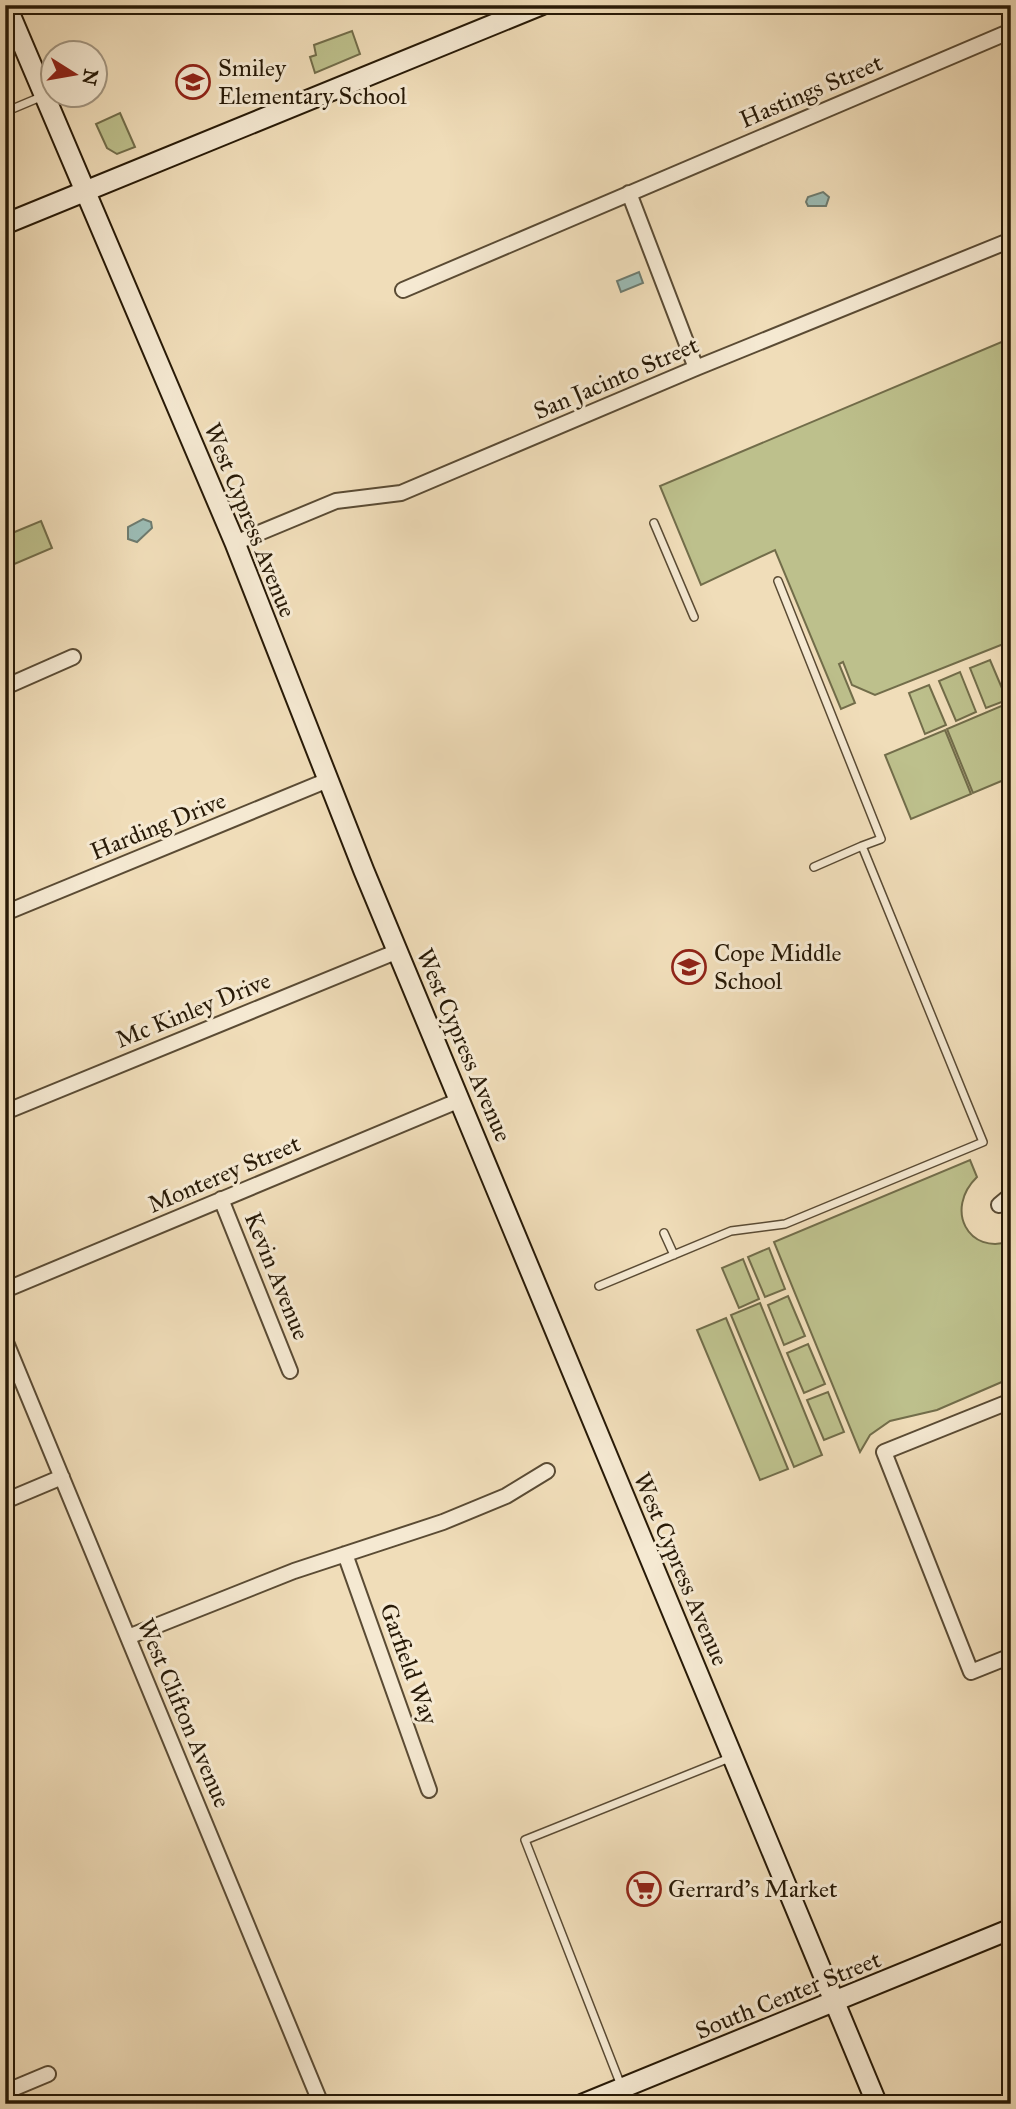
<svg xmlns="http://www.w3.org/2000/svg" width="1016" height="2109" font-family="'IM FELL Great Primer',serif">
  <rect width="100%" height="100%" fill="#f0ddb9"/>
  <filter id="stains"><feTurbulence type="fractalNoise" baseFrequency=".00286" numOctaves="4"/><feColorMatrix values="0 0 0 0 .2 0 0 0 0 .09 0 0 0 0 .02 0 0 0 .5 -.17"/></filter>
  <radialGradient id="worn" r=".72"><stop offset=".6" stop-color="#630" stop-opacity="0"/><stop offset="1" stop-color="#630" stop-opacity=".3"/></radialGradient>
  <path fill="#bdc08c" stroke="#726d4a" stroke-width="2" d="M352 31 360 54 315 73 310 57 316 55 314 45Z
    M120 113 135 147 117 154 107 148 96 124Z
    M1011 338V641L875 695 852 685 843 662 839 664 855 703 841 709 775 550 701 585 660 486Z
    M41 521 52 548 5 568V536Z
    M990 660 1007 700 986 708 970 668Z
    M960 672 976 712 956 721 939 681Z
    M929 685 946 725 925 734 909 693Z
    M1006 704 1011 715V777L973 793 947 729Z
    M945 730 971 794 911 819 885 755Z
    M970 1160 977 1177C944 1209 968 1256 1011 1241V1378L937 1410 890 1421 870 1435 860 1452 774 1242Z
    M769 1248 785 1289 765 1297 748 1257Z
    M743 1259 759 1299 739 1308 722 1268Z
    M788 1296 805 1336 784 1345 768 1305Z
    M760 1303 822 1455 794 1467 731 1315Z
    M726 1318 788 1469 760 1480 697 1330Z
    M808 1344 825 1384 804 1393 787 1353Z
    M828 1392 844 1432 824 1440 807 1400Z"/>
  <path fill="#9bbbb4" stroke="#6d7b6f" stroke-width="2" d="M823 192 829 197 826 206H808L806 202 808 197Z
    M639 272 643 283 621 292 617 281Z
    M143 519 151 522 152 528 137 542 128 539V527Z"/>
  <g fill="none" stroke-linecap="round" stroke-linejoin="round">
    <g stroke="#5a4b34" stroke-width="10">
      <path id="lane" d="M5 112 43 96
        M654 523 694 617
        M814 867 862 846
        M664 1233 674 1255
        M599 1286 731 1231 785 1224 983 1142 862 846 881 839 778 581
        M622 2088 525 1840 732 1757"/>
    </g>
    <g stroke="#5a4b34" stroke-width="18">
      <path id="street" d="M629 193 696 368
        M403 290 1011 31
        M235 543 336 501 401 493 696 368 1011 240
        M5 687 73 657
        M5 913 328 780
        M5 1112 398 951
        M221 1199 290 1371
        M999 1205 1011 1195
        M5 1290 460 1100
        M5 1340 321 2104
        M1011 1401 884 1452 971 1672 1011 1656
        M5 1501 62 1477
        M345 1554 429 1790
        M128 1637 294 1571 443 1522 506 1496 547 1471
        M5 2092 48 2074"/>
    </g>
    <g stroke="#281a07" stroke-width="23">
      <path id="secondary" d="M6 5 235 543 364 871 877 2104
        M5 224 541 5
        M583 2104 1011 1929"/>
    </g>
    <use href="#lane" stroke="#f5e9d2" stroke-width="7"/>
    <use href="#street" stroke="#f5e9d2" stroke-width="14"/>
    <use href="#secondary" stroke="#f5e9d2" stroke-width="19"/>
  </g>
  <defs>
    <g id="school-ring" transform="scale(1.75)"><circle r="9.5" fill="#f5e9d2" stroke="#8f2418" stroke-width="1.5"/><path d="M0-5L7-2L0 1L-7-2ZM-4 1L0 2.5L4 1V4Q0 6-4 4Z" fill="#8f2418"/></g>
    <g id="supermarket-ring" transform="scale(1.75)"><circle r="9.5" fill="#f5e9d2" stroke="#8f2418" stroke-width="1.5"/><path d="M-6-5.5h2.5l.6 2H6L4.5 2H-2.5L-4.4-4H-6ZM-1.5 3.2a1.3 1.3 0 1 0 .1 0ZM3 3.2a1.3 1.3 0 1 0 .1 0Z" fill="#8f2418"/></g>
  </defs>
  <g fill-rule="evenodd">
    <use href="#school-ring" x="193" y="82"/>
    <use href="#school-ring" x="689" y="967"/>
    <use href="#supermarket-ring" x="644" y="1889"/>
  </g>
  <g text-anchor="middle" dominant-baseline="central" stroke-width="6" stroke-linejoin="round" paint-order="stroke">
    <g font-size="24" fill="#281a07" stroke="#f5e9d2" text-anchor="start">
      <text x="218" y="68">Smiley<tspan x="218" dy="28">Elementary School</tspan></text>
      <text x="714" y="953">Cope Middle<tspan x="714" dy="28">School</tspan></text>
      <text x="668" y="1889">Gerrard's Market</text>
    </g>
    <g font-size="24" fill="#281a07" stroke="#f5e9d2">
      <text transform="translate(811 91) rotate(-23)">Hastings Street</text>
      <text transform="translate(616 378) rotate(-23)">San Jacinto Street</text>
      <text transform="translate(250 520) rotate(68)">West Cypress Avenue</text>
      <text transform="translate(158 826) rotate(-22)">Harding Drive</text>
      <text transform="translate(193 1010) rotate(-22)">Mc Kinley Drive</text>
      <text transform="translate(464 1045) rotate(67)">West Cypress Avenue</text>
      <text transform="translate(224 1174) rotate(-23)">Monterey Street</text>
      <text transform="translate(277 1276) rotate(68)">Kevin Avenue</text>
      <text transform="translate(681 1569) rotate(67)">West Cypress Avenue</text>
      <text transform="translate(409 1664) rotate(70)">Garfield Way</text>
      <text transform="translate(184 1713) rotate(67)">West Clifton Avenue</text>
      <text transform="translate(788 1995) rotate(-22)">South Center Street</text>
    </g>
  </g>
  <rect width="1016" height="2109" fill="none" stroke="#f0ddb9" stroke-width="28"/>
  <rect x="7" y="7" width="1002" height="2095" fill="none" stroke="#281a07" stroke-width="3.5"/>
  <rect x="14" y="14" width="988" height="2081" fill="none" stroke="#281a07" stroke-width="2"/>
  <g transform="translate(74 74) rotate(101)"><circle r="33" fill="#f5e9d2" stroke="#a39681" stroke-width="2"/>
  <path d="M0-5L12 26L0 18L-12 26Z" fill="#8f2418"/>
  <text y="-10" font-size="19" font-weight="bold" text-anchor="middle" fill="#281a07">N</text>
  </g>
  <rect width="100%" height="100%" filter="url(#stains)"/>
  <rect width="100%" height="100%" fill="url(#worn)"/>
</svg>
